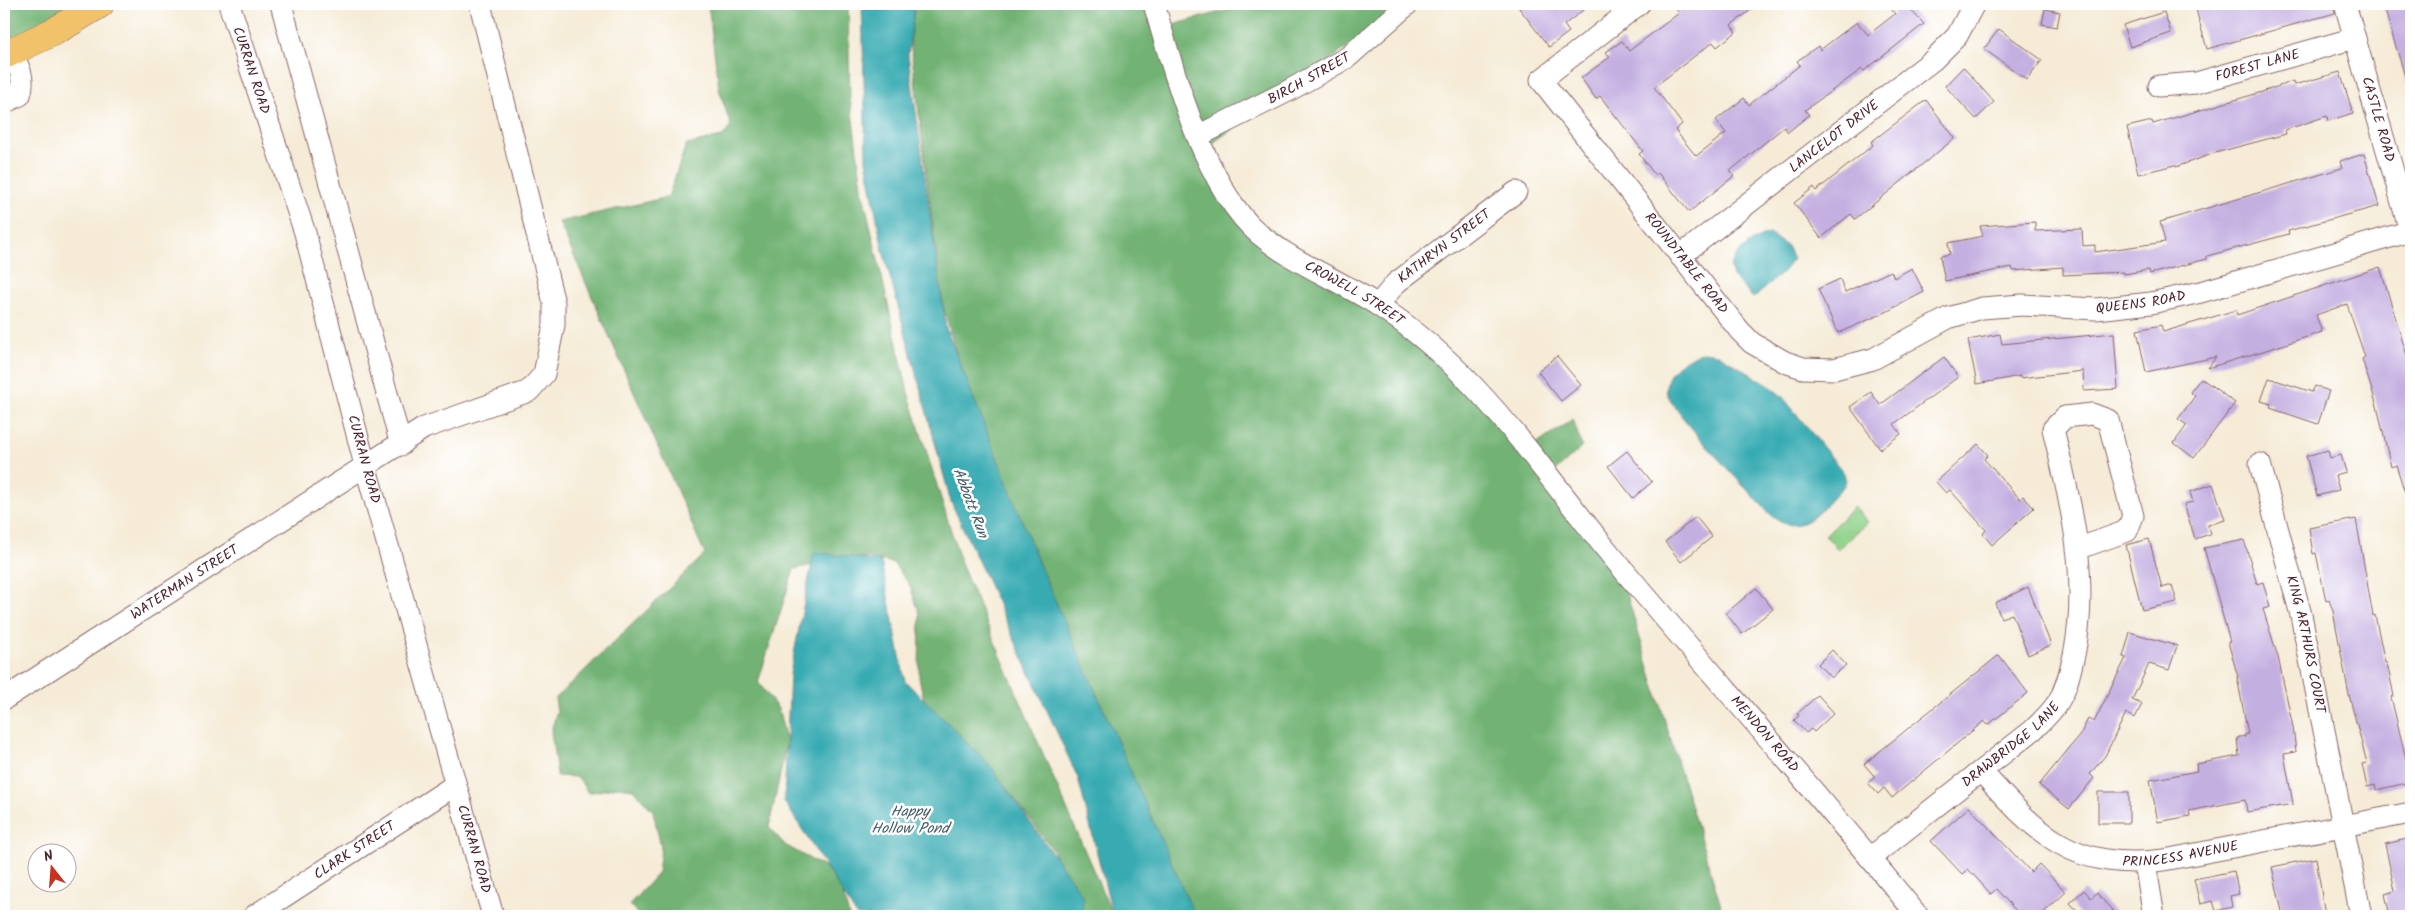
<svg xmlns="http://www.w3.org/2000/svg" width="2415" height="920" font-family="Kalam,sans-serif">
  <rect width="100%" height="100%" fill="#fff"/>
  <filter id="ink" filterUnits="userSpaceOnUse"><feTurbulence type="fractalNoise" baseFrequency=".02" numOctaves="2"/><feDisplacementMap in="SourceGraphic" scale="10" xChannelSelector="R" yChannelSelector="G"/><feConvolveMatrix kernelMatrix="1 2 1 2 8 2 1 2 1" color-interpolation-filters="sRGB"/></filter>
  <filter id="wash" filterUnits="userSpaceOnUse"><feTurbulence type="fractalNoise" baseFrequency=".0096" numOctaves="4" result="noise"/><feDisplacementMap in="SourceGraphic" scale="20" xChannelSelector="R" yChannelSelector="G"/><feGaussianBlur stdDeviation="1.12" result="paint"/><feColorMatrix in="noise" values="0 0 0 0 0 0 0 0 0 0 0 0 0 0 0 0 0 1.4 0 .05"/><feComposite in="paint" operator="in"/></filter>
  <g filter="url(#wash)">
    <rect width="100%" height="100%" fill="#f5ebd6"/>
    <path fill="#8dd189" stroke="#6c785a" d="M1854 507 1868 522 1838 549 1825 535Z"/>
    <path fill="#72b375" stroke="#5e6950" d="M4 4H113L4 64Z
      M708 4H848L850 98 863 194 908 392 962 566 1113 916H1075L1053 850 1008 790 924 700 919 677 920 614 909 584 893 563 867 557 836 560 794 569 758 682 778 709 787 742 769 827 785 845 826 868 841 887 849 916H640L629 905 658 873 661 848 653 811 633 789 618 787 588 793 578 777 557 776 551 731 557 711 555 699 705 554 559 222 668 197 686 145 722 137 731 126 719 89Z
      M910 4H1155L1162 28 1235 8 1242 4H1409L1210 145 1227 197 1374 307 1530 449 1573 419 1582 447 1549 477 1617 562 1724 916H1178L981 441 942 302 911 48Z"/>
    <path fill="#39abb2" stroke="#42656e" d="M862 4H915L908 55 946 328 1039 564 1195 916H1113L1078 778 951 502 883 251 866 160Z
      M1769 234 1787 246 1793 259 1783 272 1753 298 1733 277 1730 266C1738 251 1752 238 1769 234Z
      M1704 352 1718 354 1768 385 1782 396 1844 473 1846 481 1843 487C1822 507 1803 539 1774 518 1756 499 1667 408 1666 390 1665 369 1688 357 1704 352Z
      M814 552 881 561 905 681 988 763 1083 896 1082 916H857L784 801 790 674Z"/>
    <g id="blocks">
      <path fill="#c4afe1" d="M1516 4H1591L1564 25 1569 32 1549 47Z
        M1672 4H1759L1731 25 1736 32 1717 47 1713 42 1654 87 1682 124 1675 130 1696 156 1726 133 1716 120 1744 98 1749 105 1800 65 1797 61 1818 46 1820 50 1857 22 1868 35 1895 14 1887 4H1905L1924 24 1864 71 1862 69 1805 110 1809 115 1788 132 1784 127 1730 171 1734 176 1689 212 1658 173 1655 175 1639 154 1643 151 1600 96 1596 99 1581 78 1610 57 1606 52 1622 41 1629 51 1679 13Z
        M2204 4H2333L2335 13 2207 49 2195 6Z
        M2383 4H2408L2411 12V83H2407Z
        M2045 9 2060 12 2057 27 2042 24Z
        M2164 12 2171 33 2130 47 2123 25Z
        M1999 29 2042 60 2027 80 1984 49Z
        M1963 67 1994 102 1976 119 1945 86Z
        M2340 72 2353 113 2328 121 2327 116 2285 130 2286 134 2215 153 2176 167 2175 165 2138 174 2127 127 2152 121 2153 124 2262 92 2293 81 2294 85Z
        M1926 100 1955 138 1855 219 1851 214 1821 238 1794 203 1814 187 1816 191 1873 145 1871 142Z
        M2364 154 2379 206 2288 231 2289 234 2207 256V259L2150 274 2149 270 2124 274V272L2063 275V267L2013 271 2012 267 1945 281 1940 256 1950 254 1948 243 1983 236 1980 226 2035 222V231L2082 229 2083 246 2095 245V252L2165 242 2160 222 2342 168 2340 161Z
        M2380 267 2411 369V501L2408 502 2396 465 2391 467 2377 406 2362 359 2365 357 2347 304 2316 315 2322 332 2279 346 2208 368 2216 357 2146 372 2137 330 2161 325 2163 332 2236 310 2237 315Z
        M1912 268 1924 292 1884 313 1838 333 1818 289 1840 279 1845 292 1891 271 1894 278Z
        M2114 333 2118 389 2084 391 2083 371 2020 378V376L1977 384 1968 340 2000 334 2002 344Z
        M1557 356 1581 385 1561 401 1538 372Z
        M1944 357 1958 377 1894 424 1901 434 1880 449 1850 407 1871 392 1880 405Z
        M2201 378 2235 403 2194 458 2174 443 2187 425 2178 419 2195 396 2190 392Z
        M2269 378 2312 392 2315 386 2329 391 2318 424 2270 408 2271 404 2261 401Z
        M1978 444 1988 455 1984 459 2020 499 2023 496 2034 508 1992 545 1983 534 1986 530 1950 490 1946 493 1936 482Z
        M2328 450 2330 458 2341 455 2346 472 2335 475 2339 490 2317 496 2306 456Z
        M1627 451 1652 482 1633 498 1608 466Z
        M2213 484 2225 520 2208 525 2210 534 2195 539 2184 504 2193 502 2190 492Z
        M1696 517 1712 537 1681 562 1665 542Z
        M2356 519 2373 616 2375 615 2385 663H2387L2394 696 2391 697 2406 759 2411 758V782L2376 790 2375 785 2367 787 2362 764 2367 763 2349 695 2333 611 2329 600 2326 601 2316 553 2313 554 2309 528Z
        M2149 539 2162 588 2172 585 2177 602 2142 610 2126 545Z
        M2244 540 2257 584 2263 582 2270 607 2263 609 2278 657 2293 727 2296 752 2284 754 2293 804 2247 812 2245 800 2189 811 2190 816 2158 822 2150 780 2197 771 2196 764 2239 756 2237 738 2245 737V734H2248L2237 677H2238L2228 642H2230L2204 548Z
        M2028 587 2051 645 2028 655 2012 614 2001 618 1995 603Z
        M1756 588 1773 609 1742 634 1726 613Z
        M2130 632 2177 646 2169 670 2149 664 2132 700 2142 704 2135 718 2126 713 2105 756 2090 774 2094 778 2069 809 2039 785 2080 735 2088 719 2094 722 2126 658 2123 657Z
        M1832 650 1846 665 1831 678 1818 664Z
        M1999 655 2028 693 1988 725 1984 721 1892 798 1884 788 1878 794 1868 783 1875 777 1864 764Z
        M1818 695 1834 713 1814 732 1811 729 1806 733 1794 720 1799 716 1797 714Z
        M2098 792H2129V823H2098Z
        M1969 807 2031 872 2039 864 2066 892 2040 916H2021L1996 889 1991 894 1968 869 1962 874 1931 841Z
        M2411 838V916H2390L2385 894 2395 891 2385 844Z
        M2316 858 2325 916H2283L2272 867Z
        M2234 871 2239 894 2230 896 2232 907 2216 911 2213 901 2200 904 2194 879Z
        M2084 890 2091 898 2097 893 2117 916H2082L2070 903Z"/>
    </g>
  </g>
  <g filter="url(#ink)">
    <use href="#blocks" fill-opacity="0" stroke="#866667" stroke-width="1"/>
    <g fill="none" stroke-linecap="round" stroke-linejoin="round">
      <g stroke="#866667" stroke-width="23">
        <g id="minor">
          <path id="s1" d="M229 4 305 233 365 465 493 916"/>
          <path d="M281 4 401 445"/>
          <path id="s2" d="M1154 4C1173 71 1205 188 1259 234 1295 264 1340 280 1379 306 1414 329 1447 358 1476 389 1524 440 1565 499 1610 554 1712 675 1818 793 1918 916"/>
          <path id="s3" d="M1639 4 1541 80 1740 331 1752 343 1785 362 1803 368 1834 369 1873 359 1948 318 1982 308 2022 305 2096 309 2151 303 2201 292 2411 231"/>
          <path id="s4" d="M2345 4 2411 234"/>
          <path id="s5" d="M2159 86 2196 83 2355 38"/>
          <path d="M4 103 20 95C26 78 18 66 12 52"/>
          <path id="s6" d="M1198 136 1288 91 1348 57 1408 4"/>
          <path id="s7" d="M1680 256 1933 60 1957 36 1974 4"/>
          <path id="s8" d="M1378 305 1396 283 1516 192"/>
          <path id="s9" d="M2260 464 2301 615 2361 916"/>
          <path id="s10" d="M4 699 424 428 529 391 544 374 554 325V303L480 4"/>
          <path id="s11" d="M1981 771C2038 835 2073 871 2164 860L2411 813"/>
          <path id="s12" d="M1870 858 2033 730C2042 721 2051 713 2058 702 2067 688 2070 671 2074 655 2090 579 2071 503 2053 429L2065 417 2092 414 2108 420 2133 516 2127 531 2077 549"/>
          <path d="M2145 863 2154 916"/>
          <path id="s13" d="M254 916 455 785"/>
        </g>
      </g>
      <g stroke="#866667" stroke-width="29">
        <path id="major" d="M4 55 55 31 100 4"/>
      </g>
      <use href="#minor" stroke="#fff" stroke-width="21"/>
      <use href="#major" stroke="#f2c26a" stroke-width="28"/>
    </g>
  </g>
  <g text-anchor="middle" dominant-baseline="central" stroke-width="5" stroke-linejoin="round" paint-order="stroke">
    <g font-size="14" fill="#4a1f2b" stroke="#fff">
      <text stroke="none"><textPath href="#s5" startOffset="101">FOREST LANE</textPath></text>
      <text stroke="none"><textPath href="#s1" startOffset="70">CURRAN ROAD</textPath></text>
      <text stroke="none"><textPath href="#s6" startOffset="125">BIRCH STREET</textPath></text>
      <text stroke="none"><textPath href="#s4" startOffset="120">CASTLE ROAD</textPath></text>
      <text stroke="none"><textPath href="#s7" startOffset="195">LANCELOT DRIVE</textPath></text>
      <text stroke="none"><textPath href="#s8" startOffset="89">KATHRYN STREET</textPath></text>
      <text stroke="none"><textPath href="#s3" startOffset="358">ROUNDTABLE ROAD</textPath></text>
      <text stroke="none"><textPath href="#s2" startOffset="368">CROWELL STREET</textPath></text>
      <text stroke="none"><textPath href="#s3" startOffset="870">QUEENS ROAD</textPath></text>
      <text stroke="none"><textPath href="#s1" startOffset="475">CURRAN ROAD</textPath></text>
      <text stroke="none"><textPath href="#s10" startOffset="215">WATERMAN STREET</textPath></text>
      <text stroke="none"><textPath href="#s9" startOffset="186">KING ARTHURS COURT</textPath></text>
      <text stroke="none"><textPath href="#s2" startOffset="974">MENDON ROAD</textPath></text>
      <text stroke="none"><textPath href="#s12" startOffset="181">DRAWBRIDGE LANE</textPath></text>
      <text stroke="none"><textPath href="#s1" startOffset="880">CURRAN ROAD</textPath></text>
      <text stroke="none"><textPath href="#s13" startOffset="120">CLARK STREET</textPath></text>
      <text stroke="none"><textPath href="#s11" startOffset="232">PRINCESS AVENUE</textPath></text>
    </g>
    <g font-size="15" font-style="italic" fill="#425e68" stroke="#fff">
      <text transform="translate(970 503) rotate(69)">Abbott Run</text>
      <text x="910" y="812">Happy<tspan x="910" dy="17">Hollow Pond</tspan></text>
    </g>
  </g>
  <rect width="2415" height="920" fill="none" stroke="#fff" stroke-width="20"/>
  <g transform="translate(52 868) rotate(343)"><circle r="24" fill="#ffffff" stroke="#b7a5aa"/>
  <path d="M0-4L9 19L0 12L-9 19Z" fill="#c8321e"/>
  <text y="-8" font-size="14" font-weight="bold" text-anchor="middle" fill="#4a1f2b">N</text>
  </g>
</svg>
